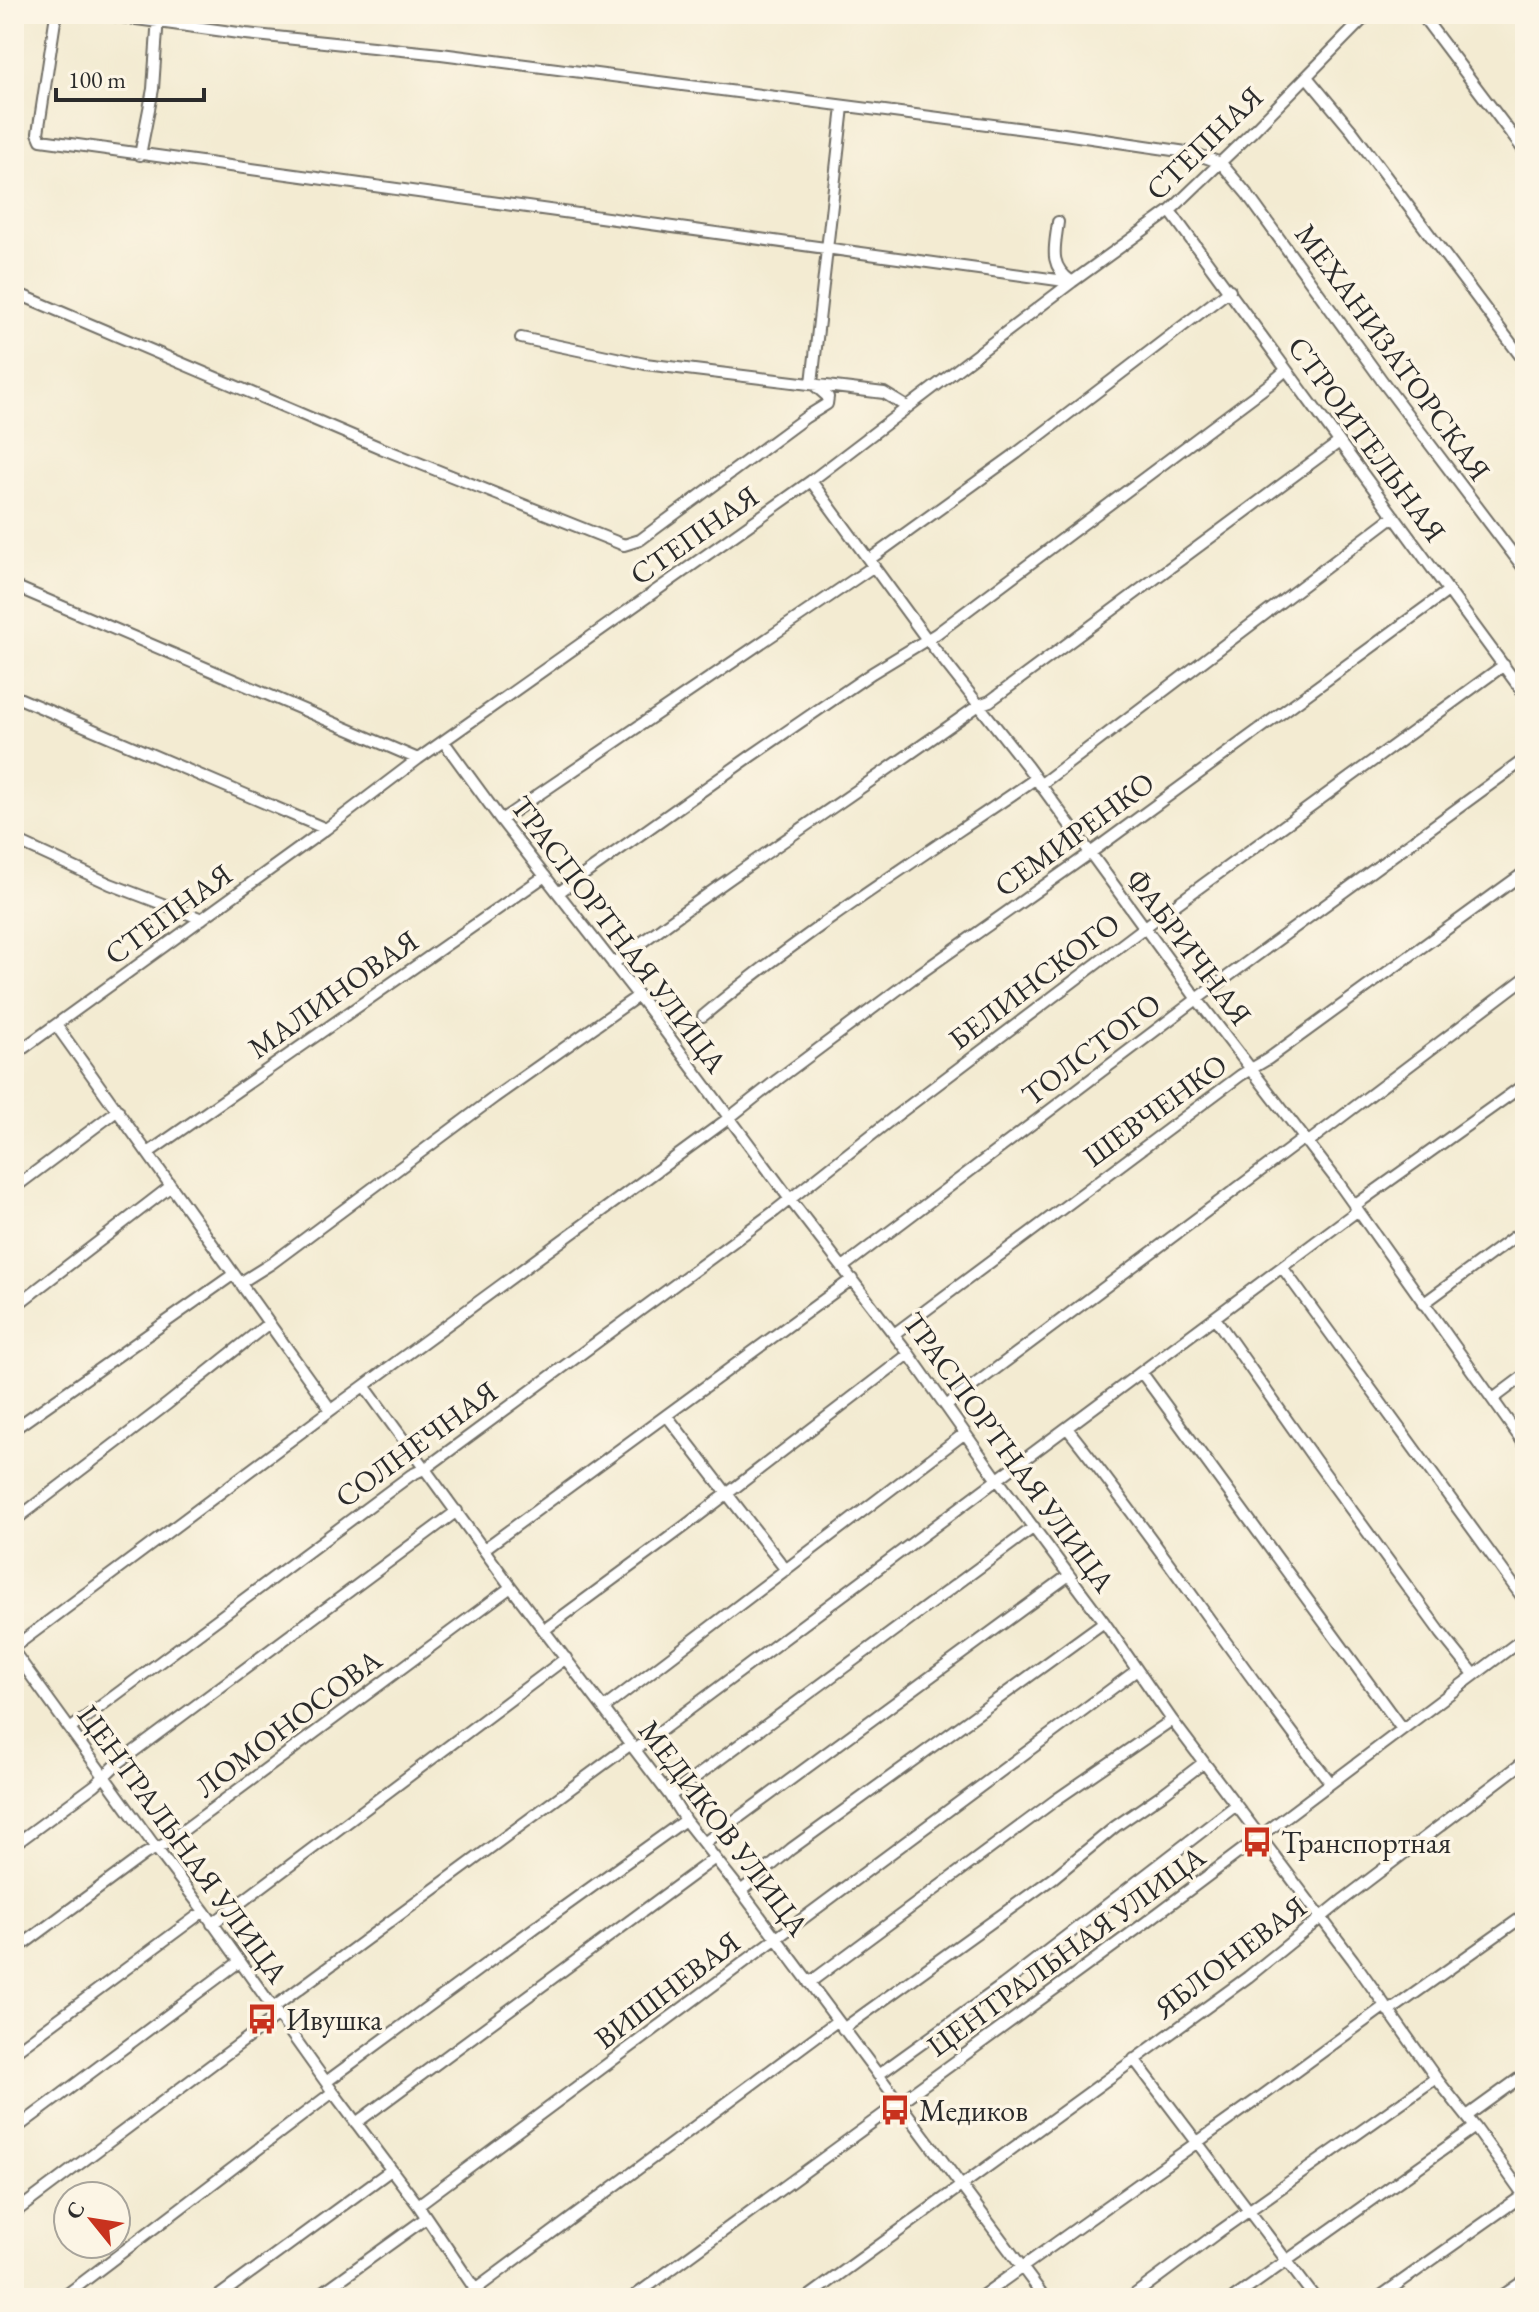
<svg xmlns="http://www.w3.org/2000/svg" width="1539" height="2312" font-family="'EB Garamond',serif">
  <rect width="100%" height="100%" fill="#fcf5e5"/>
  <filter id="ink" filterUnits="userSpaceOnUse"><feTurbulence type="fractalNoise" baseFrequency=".0125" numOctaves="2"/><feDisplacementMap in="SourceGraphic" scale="16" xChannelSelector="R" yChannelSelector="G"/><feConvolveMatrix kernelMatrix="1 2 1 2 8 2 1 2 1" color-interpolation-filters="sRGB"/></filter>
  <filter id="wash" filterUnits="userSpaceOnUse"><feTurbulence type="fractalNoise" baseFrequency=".006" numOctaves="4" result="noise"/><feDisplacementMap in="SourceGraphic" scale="32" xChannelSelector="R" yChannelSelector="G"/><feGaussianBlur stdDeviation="1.8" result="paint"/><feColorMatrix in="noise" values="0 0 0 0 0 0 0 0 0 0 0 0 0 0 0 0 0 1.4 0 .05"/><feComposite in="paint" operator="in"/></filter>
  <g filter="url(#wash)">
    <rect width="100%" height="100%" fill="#f3ebd2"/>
  </g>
  <g filter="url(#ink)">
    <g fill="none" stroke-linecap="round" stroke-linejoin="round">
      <g stroke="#716e65" stroke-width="14">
        <path id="street" d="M56 14 38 133 41 140 1072 282
          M100 14 246 34 441 54 1064 134 1193 153 1221 163 1247 194 1386 386 1525 570
          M1421 14 1525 152
          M1307 77 1352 131 1525 362
          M140 155 153 89 158 16
          M1170 211 1525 695
          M1058 222C1055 247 1048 265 1071 281
          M14 292 381 448 624 545 640 540 806 417 827 404 828 397 812 383 843 107
          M521 338 645 364 884 393 907 407
          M811 481 926 638 1026 765 1197 999 1335 1178 1525 1445
          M870 559 1017 453 1230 290
          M14 586 418 759
          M14 696 326 829
          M444 742 501 820 647 1007 789 1198 909 1354 998 1480 1104 1622 1172 1720 1353 1960 1436 2078 1475 2127 1525 2197
          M1040 785 1394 516
          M501 820 874 566
          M14 842 21 843 110 884 202 919
          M558 893 751 756 872 673 936 634 1271 383 1286 370
          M613 964C732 873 858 792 979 705L990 701 1338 443
          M703 1016C807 929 923 856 1035 779
          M56 1025 331 1410
          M14 1055 326 829 418 759 811 481 1072 282 1170 211 1251 133 1368 14
          M1307 1143 1525 978
          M148 1153 545 876
          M14 1188 118 1110
          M1354 1206 1525 1084
          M843 1267 1197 999 1525 759
          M1282 1267 1525 1601
          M240 1283 272 1263 495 1097 638 996
          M1423 1304 1525 1229
          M14 1307 171 1186
          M1215 1318 1315 1460 1441 1633 1474 1674
          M894 1334 1241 1075 1268 1059 1525 872
          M1142 1373 1402 1729
          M365 1387 511 1587 670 1796 685 1820 741 1891 1045 2298
          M1493 1399 1525 1375
          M946 1406 1303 1139
          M667 1416 786 1570
          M1067 1428C1159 1543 1239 1666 1330 1782
          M14 1429 234 1274
          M14 1521 166 1405 269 1323
          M484 1549 852 1279
          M544 1630 685 1526 909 1354
          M14 1647 331 1410 729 1118 777 1080 912 979 1089 854 1448 591
          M14 1652 156 1848 204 1911 333 2092 418 2205 481 2298
          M604 1708 965 1433
          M70 1729 411 1475 426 1468 775 1211 893 1118 1145 927 1504 665
          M635 1750 1357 1211
          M670 1796 1034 1527
          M704 1843 1069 1575
          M14 1845 95 1785 117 1764 457 1511
          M741 1891 791 1849 1104 1622
          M212 1924 566 1658
          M14 1951 145 1854 165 1844 511 1587
          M809 1983 1057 1799 1172 1720
          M273 2008 631 1744
          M1388 2011 1397 2006 1525 1915
          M843 2029 1053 1878 1116 1826 1164 1793 1203 1763
          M14 2052 204 1911
          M1134 2059 1315 2298
          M878 2075 1003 1985 1235 1806
          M326 2082 536 1927 685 1820
          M1467 2116 1525 2074
          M356 2123 715 1858
          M14 2130 239 1962
          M418 2205 1137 1670
          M14 2213 278 2015
          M62 2298 333 2092
          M216 2298 391 2170
          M315 2298 426 2218
          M464 2298 837 2021
          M632 2298 1145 1923 1525 1637
          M807 2298 1248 1977 1344 1899 1525 1761
          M979 2298 1262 2096 1385 2006
          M1130 2298 1220 2231 1436 2078
          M1234 2298 1475 2127
          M1378 2298 1525 2194
          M1499 2298 1525 2280"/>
      </g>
      <use href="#street" stroke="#fff" stroke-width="10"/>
    </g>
  </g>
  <defs>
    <g id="bus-bare" transform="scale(2.4)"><path d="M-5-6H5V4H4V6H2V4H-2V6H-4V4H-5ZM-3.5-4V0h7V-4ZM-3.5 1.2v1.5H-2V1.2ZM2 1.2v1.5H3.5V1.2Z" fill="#c8321e" stroke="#fcf5e5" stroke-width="2.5" paint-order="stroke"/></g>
  </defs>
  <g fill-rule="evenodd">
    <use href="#bus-bare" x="1257" y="1842"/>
    <use href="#bus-bare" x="262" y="2019"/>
    <use href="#bus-bare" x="895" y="2110"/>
  </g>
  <g text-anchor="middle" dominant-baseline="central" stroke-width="7" stroke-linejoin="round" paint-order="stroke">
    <g font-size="30" fill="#2b2b2b" stroke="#fcf5e5">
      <text transform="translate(1204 143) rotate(-44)">СТЕПНАЯ</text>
      <text transform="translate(1393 352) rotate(54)">МЕХАНИЗАТОРСКАЯ</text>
      <text transform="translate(1367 439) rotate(54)">СТРОИТЕЛЬНАЯ</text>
      <text transform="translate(694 535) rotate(-35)">СТЕПНАЯ</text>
      <text transform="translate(1074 834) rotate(-36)">СЕМИРЕНКО</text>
      <text transform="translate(168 914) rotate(-36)">СТЕПНАЯ</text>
      <text transform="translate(619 934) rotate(53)">ТРАСПОРТНАЯ УЛИЦА</text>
      <text transform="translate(1189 947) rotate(53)">ФАБРИЧНАЯ</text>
      <text transform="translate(1034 981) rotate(-37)">БЕЛИНСКОГО</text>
      <text transform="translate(333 994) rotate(-35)">МАЛИНОВАЯ</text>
      <text transform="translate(1091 1049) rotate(-37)">ТОЛСТОГО</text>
      <text transform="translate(1155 1110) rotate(-36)">ШЕВЧЕНКО</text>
      <text transform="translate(416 1444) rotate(-36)">СОЛНЕЧНАЯ</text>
      <text transform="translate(1009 1452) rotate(54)">ТРАСПОРТНАЯ УЛИЦА</text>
      <text transform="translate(288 1723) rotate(-37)">ЛОМОНОСОВА</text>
      <text transform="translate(724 1828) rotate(53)">МЕДИКОВ УЛИЦА</text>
      <text transform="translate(183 1844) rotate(54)">ЦЕНТРАЛЬНАЯ УЛИЦА</text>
      <text transform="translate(1066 1951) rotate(-36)">ЦЕНТРАЛЬНАЯ УЛИЦА</text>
      <text transform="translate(1230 1957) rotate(-37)">ЯБЛОНЕВАЯ</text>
      <text transform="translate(667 1990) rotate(-37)">ВИШНЕВАЯ</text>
    </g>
    <g font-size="30" fill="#2b2b2b" stroke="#fcf5e5" text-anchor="start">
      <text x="1281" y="1842">Транспортная</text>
      <text x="286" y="2019">Ивушка</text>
      <text x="919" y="2110">Медиков</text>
    </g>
  </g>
  <rect width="1539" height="2312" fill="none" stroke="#fcf5e5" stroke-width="48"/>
  <g transform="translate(92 2220) rotate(300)"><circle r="38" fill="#fcf5e5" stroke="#a8a49b" stroke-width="2"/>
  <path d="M0-6L14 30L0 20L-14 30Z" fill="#c8321e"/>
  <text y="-12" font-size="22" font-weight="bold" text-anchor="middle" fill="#2b2b2b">С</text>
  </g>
  <path d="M56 88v12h148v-12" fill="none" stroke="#2b2b2b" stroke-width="4"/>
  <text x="68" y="88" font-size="24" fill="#2b2b2b" stroke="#fcf5e5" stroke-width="6" paint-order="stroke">100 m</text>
</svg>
